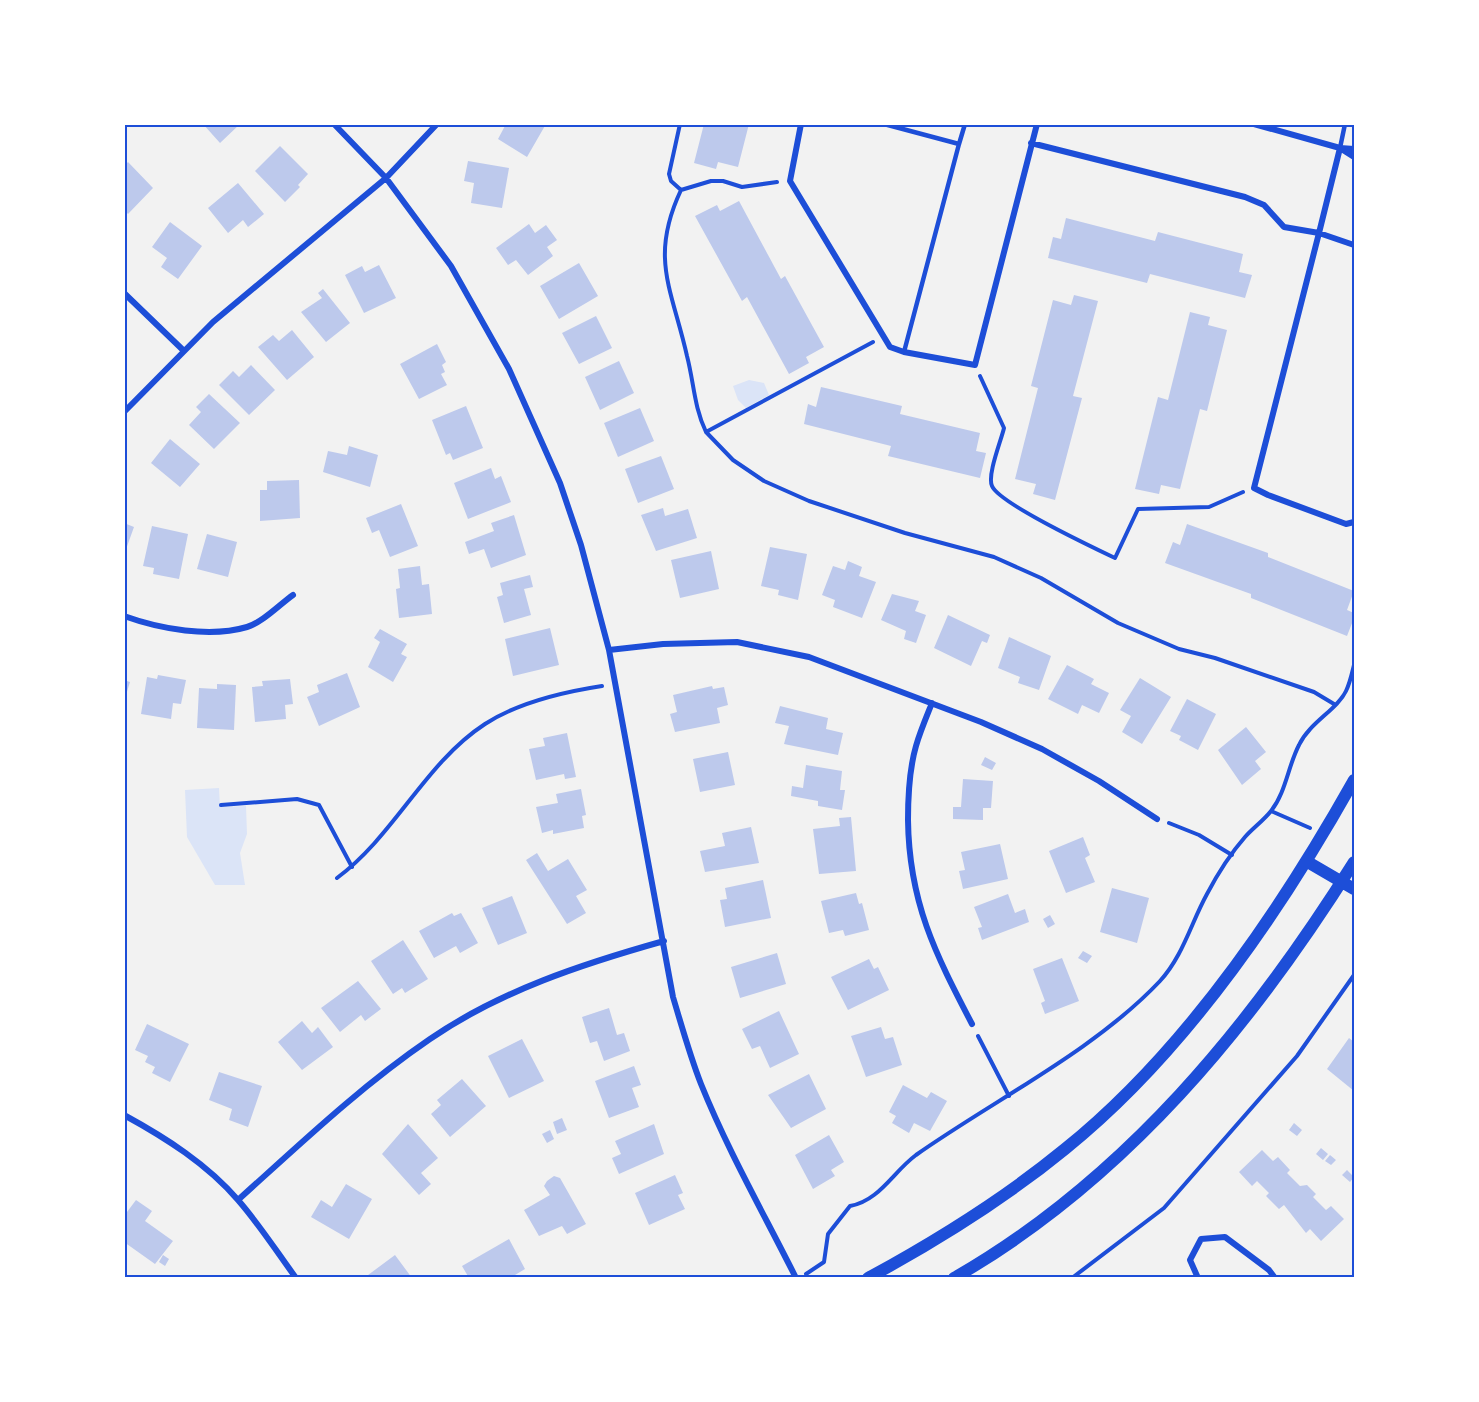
<svg xmlns="http://www.w3.org/2000/svg" width="1479" height="1402" font-family="Signika,sans-serif">
  <rect width="100%" height="100%" fill="#f2f2f2"/>
  <path fill="#dbe4f7" d="M749 380 764 383 769 395 746 408 738 400 733 386Z
    M219 788 220 807 246 806 247 834 240 853 245 885H215L187 837 185 790Z"/>
  <path fill="#bdc9ec" d="M203 124H240L220 143Z
    M506 124H546L527 157 498 139Z
    M704 124H749L738 167 718 162 716 169 694 163Z
    M280 146 308 174 298 185 300 187 285 202 255 171Z
    M468 161 509 168 502 208 471 203 474 183 464 181Z
    M128 162 153 188 128 214 124 210V166Z
    M238 183 264 214 248 227 243 220 228 233 208 208Z
    M739 201 781 279 785 276 824 347 806 357 809 363 789 374 747 297 742 301 695 216 717 205 720 211Z
    M1066 218 1155 241 1158 232 1243 254 1239 272 1252 275 1245 298 1150 274 1147 283 1048 258 1053 237 1061 239Z
    M170 222 202 246 178 279 161 267 167 258 152 247Z
    M529 224 535 233 546 225 557 240 547 247 553 256 528 275 516 260 508 265 496 248Z
    M579 263 598 296 559 319 540 286Z
    M379 265 396 298 364 313 345 275 362 266 365 272Z
    M323 289 350 323 326 342 301 312 322 298 318 293Z
    M1074 295 1098 301 1073 396 1082 398 1055 500 1033 494 1036 484 1015 479 1038 388 1031 386 1053 300 1071 305Z
    M1190 312 1210 317 1208 325 1227 330 1207 411 1200 409 1180 489 1161 485 1159 494 1135 489 1158 397 1168 400Z
    M596 316 612 348 579 364 562 333Z
    M292 330 314 357 287 380 258 347 273 335 279 341Z
    M437 344 446 362 442 365 445 372 441 374 447 385 419 399 400 364Z
    M619 361 634 393 600 410 585 377Z
    M251 365 275 390 249 415 219 385 233 371 239 377Z
    M821 387 902 406 900 414 980 433 976 451 986 453 980 478 888 456 891 446 804 424 808 404 816 407Z
    M209 394 240 423 214 449 189 425 201 412 196 407Z
    M466 406 483 448 453 460 450 453 446 455 432 420Z
    M640 408 654 441 618 457 604 423Z
    M170 439 200 464 180 487 151 463Z
    M349 446 378 455 370 487 323 472 328 451 347 455Z
    M661 456 674 489 638 503 625 469Z
    M491 468 495 479 501 476 511 502 468 519 454 483Z
    M299 480 300 518 260 521V490H267V481Z
    M401 504 418 546 390 557 379 530 372 533 366 518Z
    M663 508 665 516 688 509 697 538 656 551 641 515Z
    M514 515 526 555 491 568 484 549 469 554 465 542 494 531 491 523Z
    M124 523 134 527 125 552H124Z
    M1187 524 1268 553V557L1354 591 1347 610 1354 613V618L1347 636 1251 598V594L1165 563 1173 542 1180 545Z
    M152 526 188 534 179 579 153 574 154 568 143 566Z
    M207 534 237 542 228 577 197 569Z
    M770 547 807 554 798 600 778 595 779 590 761 586Z
    M711 551 719 589 680 598 671 560Z
    M848 561 862 567 859 576 876 582 862 618 833 607 835 600 822 595 833 566 845 570Z
    M420 566 422 585 429 584 432 614 399 618 396 589 400 588 398 569Z
    M530 575 533 587 524 589 531 615 504 623 497 597 503 595 500 583Z
    M892 594 919 601 915 611 926 615 916 643 904 639 906 631 881 620Z
    M948 615 990 635 987 643 982 641 971 666 934 648Z
    M550 628 559 665 513 676 505 639Z
    M380 629 407 644 401 654 407 657 393 682 368 667 380 642 374 638Z
    M1009 637 1051 656 1039 690 1018 683 1020 677 998 668Z
    M1067 665 1094 679 1091 684 1109 693 1099 713 1082 705 1078 714 1048 699Z
    M347 673 360 707 319 726 307 697 319 692 317 685Z
    M158 675 186 680 181 704 173 703 171 719 141 714 147 677 157 679Z
    M1140 678 1171 697 1142 744 1122 732 1131 716 1120 710Z
    M290 679 293 704 285 705 286 719 255 722 252 687 263 686 262 681Z
    M124 680 130 682 125 698H124Z
    M217 684 236 685 234 730 197 728 199 688 217 689Z
    M712 686 713 689 724 687 728 705 717 708 720 723 675 732 670 714 677 712 673 695Z
    M1187 699 1216 714 1198 750 1179 740 1181 736 1170 731Z
    M780 706 828 718 826 729 843 733 838 755 784 744 789 726 775 723Z
    M1246 727 1266 752 1255 761 1261 769 1242 785 1218 750Z
    M567 733 576 777 565 779 564 774 536 780 529 749 545 746 543 738Z
    M728 752 735 785 700 792 693 759Z
    M985 757 996 763 992 770 981 765Z
    M806 765 842 771 840 790H845L842 810 818 806V801L791 796 792 786 803 788Z
    M963 779 993 781 991 808H983V820L953 819V807H961Z
    M581 789 586 815 582 816 584 828 553 834V830L542 833 536 807 558 803 556 794Z
    M851 817 856 871 819 874 813 829 840 826 839 818Z
    M751 827 759 863 705 872 700 851 725 846 722 833Z
    M1083 837 1090 855 1085 858 1095 882 1066 893 1049 851Z
    M1000 844 1008 879 963 889 959 871 965 870 961 852Z
    M537 853 548 871 568 859 587 890 576 896 586 913 567 924 526 860Z
    M763 880 771 918 725 927 720 900 727 899 725 888Z
    M1112 888 1149 898 1137 943 1100 932Z
    M856 893 859 904 862 903 869 930 845 936 843 930 829 933 821 901Z
    M1008 894 1015 913 1025 909 1029 922 982 940 978 928 982 927 974 907Z
    M512 896 527 933 498 945 482 908Z
    M452 913 454 916 461 913 478 943 460 953 456 946 434 958 419 931Z
    M1050 915 1055 924 1048 928 1043 919Z
    M403 940 428 979 405 993 402 988 393 994 371 961Z
    M1083 951 1092 956 1087 963 1078 958Z
    M777 953 786 984 740 998 731 967Z
    M1062 958 1079 1001 1045 1014 1041 1003 1045 1001 1033 969Z
    M869 959 874 969 878 967 889 990 848 1010 831 977Z
    M358 981 381 1009 365 1021 361 1015 340 1032 321 1008Z
    M609 1008 617 1035 624 1033 630 1051 604 1061 597 1041 590 1043 582 1017Z
    M779 1011 799 1054 770 1068 760 1046 752 1049 742 1029Z
    M302 1021 312 1033 318 1027 333 1047 302 1070 278 1042Z
    M147 1024 189 1044 170 1082 152 1073 155 1067 145 1062 148 1056 135 1050Z
    M881 1027 885 1039 893 1037 902 1065 866 1077 851 1036Z
    M1349 1038 1354 1042V1091L1327 1069Z
    M522 1039 544 1081 509 1098 488 1056Z
    M634 1066 641 1085 632 1088 639 1107 609 1118 595 1081Z
    M219 1072 262 1086 248 1127 229 1120 232 1109 209 1100Z
    M809 1074 826 1109 791 1128 768 1095Z
    M462 1079 486 1106 450 1137 431 1114 441 1105 437 1100Z
    M903 1085 927 1098 931 1092 947 1101 930 1131 914 1123 909 1133 892 1123 896 1116 889 1112Z
    M562 1118 567 1130 557 1134 553 1122Z
    M1294 1123 1302 1130 1297 1136 1289 1130Z
    M408 1124 438 1158 421 1173 431 1184 419 1195 382 1154Z
    M654 1124 664 1154 619 1174 612 1158 621 1154 615 1141Z
    M550 1130 554 1139 547 1143 542 1134Z
    M829 1135 844 1162 831 1170 835 1176 813 1189 795 1155Z
    M1321 1148 1328 1154 1323 1160 1316 1154Z
    M1262 1150 1273 1161 1278 1157 1290 1170 1287 1173 1300 1186 1307 1185 1316 1194 1313 1197 1326 1210 1331 1206 1344 1219 1321 1241 1310 1229 1306 1233 1284 1205 1279 1209 1266 1196 1269 1193 1257 1181 1252 1186 1239 1172Z
    M1330 1155 1336 1160 1331 1165 1325 1161Z
    M1347 1170 1354 1177 1350 1182 1342 1175Z
    M675 1175 683 1193 678 1195 685 1209 649 1225 635 1193Z
    M554 1176 560 1178 586 1224 567 1234 562 1226 539 1236 524 1210 550 1195 544 1186 547 1181Z
    M346 1184 372 1199 349 1239 311 1217 321 1200 332 1207Z
    M136 1200 152 1211 145 1221 173 1241 155 1264 124 1242V1216Z
    M509 1239 525 1269 510 1278H469L462 1266Z
    M163 1255 169 1259 165 1266 159 1262Z
    M395 1255 412 1278H364Z"/>
  <g fill="none" stroke-linecap="round" stroke-linejoin="round">
    <path stroke="#1d4ed8" stroke-width="4" d="M680 124 669 174 671 181 681 190
      M873 342 706 432 733 460 764 481 809 501 905 533 994 557 1041 578 1118 623 1179 649 1215 658 1314 692 1334 704
      M980 376 1004 428C1001 441 987 475 992 486 999 503 1094 548 1115 558L1138 509 1209 507 1243 492
      M706 432C694 407 694 383 687 356 672 289 649 258 681 190L711 181H723L742 187 777 182
      M221 805 297 799 319 805 352 867
      M1271 811 1310 828
      M1169 823 1199 835 1232 855
      M337 878C395 835 425 763 485 724 519 702 563 692 602 686
      M978 1036 1009 1096
      M806 1274 824 1262 828 1234 850 1206C879 1201 893 1172 916 1155 994 1100 1094 1051 1160 981 1183 956 1191 923 1207 894 1217 875 1231 853 1245 837 1253 828 1263 821 1271 811 1286 792 1288 766 1299 745 1310 722 1337 710 1346 691 1350 683 1352 673 1354 665
      M1072 1278 1164 1208 1297 1056 1354 975"/>
    <path stroke="#1d4ed8" stroke-width="4.5" d="M884 124 959 144 904 352
      M959 144 965 124
      M1340 148 1345 124"/>
    <path stroke="#1d4ed8" stroke-width="6" d="M334 124 386 178 451 266 509 369 560 483 581 545 609 650 673 997C682 1027 690 1056 701 1084 728 1151 764 1214 796 1278
      M801 124 790 181 890 347 904 352 975 365 1037 124
      M1254 124 1340 148 1354 149
      M1031 143 1245 197 1264 205 1284 227 1319 233 1340 148
      M1343 150 1354 157
      M1354 245 1319 233 1254 488 1268 495 1346 524 1354 522
      M124 293 183 350
      M124 412 213 322 386 178 437 124
      M124 616C160 629 210 638 247 627 263 622 279 605 293 595
      M609 650 663 644 737 642 809 657 981 722 1042 749 1099 781 1157 819
      M932 703C926 718 920 732 916 746 909 770 908 796 908 820 909 902 935 953 972 1024
      M124 1115C166 1138 207 1164 238 1200 259 1224 277 1252 296 1278
      M238 1200C300 1144 361 1086 430 1039 500 991 582 964 664 941
      M1198 1278 1190 1260 1201 1239 1225 1237 1269 1270 1275 1278"/>
    <path stroke="#1d4ed8" stroke-width="12" d="M1306 861 1354 889
      M868 1278C938 1240 1004 1199 1065 1149 1182 1055 1281 910 1354 780
      M954 1278C1125 1180 1251 1026 1354 862"/>
  </g>
  <rect width="1479" height="1402" fill="none" stroke="#ffffff" stroke-width="252"/>
  <rect x="126" y="126" width="1227" height="1150" fill="none" stroke="#1d4ed8" stroke-width="2"/>
</svg>
